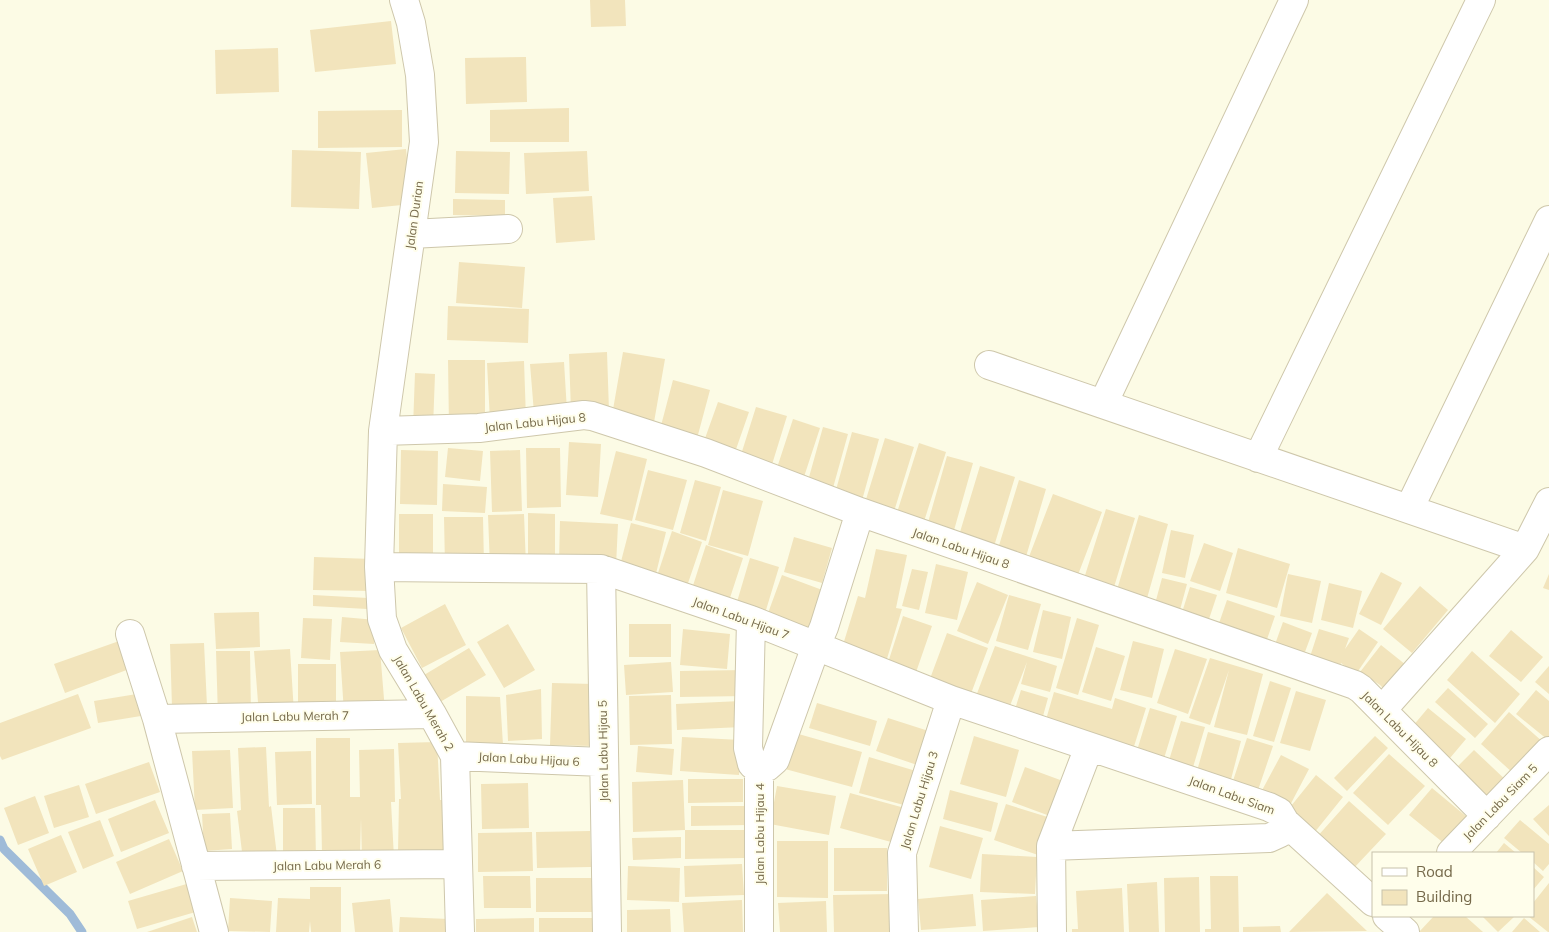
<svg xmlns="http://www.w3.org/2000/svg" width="1549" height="932" font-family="Mulish,sans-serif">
  <rect width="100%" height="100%" fill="#fcfbe5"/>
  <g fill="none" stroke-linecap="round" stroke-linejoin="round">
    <path stroke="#9fbbd8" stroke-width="9" d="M0 840 4 849 70 914 82 932"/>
  </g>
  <path fill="#f2e4bc" d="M590 0H625L626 26 591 27Z
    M391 21 396 64 315 72 310 30Z
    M278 48 279 92 216 94 215 50Z
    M526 57 527 102 466 104 465 58Z
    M569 108V142H490V110Z
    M402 110V147L318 148V111Z
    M406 149 412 204 372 208 366 153Z
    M292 150 361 152 359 209 291 207Z
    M456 151 510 152 509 194 455 193Z
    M587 151 589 191 526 194 524 153Z
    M592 196 595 240 556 243 553 198Z
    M453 199 505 200V216L453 215Z
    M459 262 525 267 522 308 456 303Z
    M448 306 529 309 528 343 447 340Z
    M607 352 609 411 571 412 569 354Z
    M623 352 665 359 653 428 611 421Z
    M448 360H485V427L449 428Z
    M524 361 526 419 490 421 487 363Z
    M564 362 567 411 534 413 530 364Z
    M415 373 435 374 433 428 413 427Z
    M673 380 710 390 695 446 658 437Z
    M718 402 749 412 734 455 703 444Z
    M756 407 787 416 770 471 739 461Z
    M793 419 820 428 801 486 774 477Z
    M823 427 848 434 831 495 806 488Z
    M852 432 879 439 861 504 834 497Z
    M885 438 914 447 892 518 863 509Z
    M569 442 601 444 598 497 566 495Z
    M919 443 946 452 921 531 894 522Z
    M448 448 483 451 480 481 445 477Z
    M526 448H560L561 507 527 508Z
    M401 450 438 451 437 505 400 504Z
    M520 450 522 511 492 512 490 451Z
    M616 451 647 459 632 521 600 514Z
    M947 456 973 463 951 541 925 533Z
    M980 466 1015 477 992 553 957 542Z
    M648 470 687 480 673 530 635 520Z
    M695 480 721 487 706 541 680 533Z
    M1019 480 1046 489 1025 560 997 552Z
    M443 484 487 487 485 513 442 511Z
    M723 490 763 501 748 556 708 545Z
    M1053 494 1102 512 1076 580 1027 562Z
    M1106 509 1135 518 1111 597 1081 588Z
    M528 513 555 514V564L528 563Z
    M399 514H433V565H399Z
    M524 514 526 566 490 567 488 515Z
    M1139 515 1168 524 1144 609 1114 600Z
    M444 517H483L484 566H445Z
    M560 521 618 524 616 566 559 563Z
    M631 523 666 532 654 582 618 573Z
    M1171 530 1194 535 1185 578 1162 573Z
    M672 531 702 542 685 592 655 582Z
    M794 537 832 548 822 583 784 572Z
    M1204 543 1233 553 1220 591 1190 581Z
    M706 545 743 558 726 610 689 598Z
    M1238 548 1290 564 1277 608 1226 593Z
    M876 549 907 555 896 608 902 609 886 662 842 648 858 596 865 598Z
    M314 557 372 559 371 591 313 590Z
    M750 558 779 567 763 620 734 612Z
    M936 564 968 572 957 620 925 613Z
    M912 569 928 572 919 610 902 606Z
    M1381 572 1402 583 1381 625 1359 614Z
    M1288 574 1321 581 1312 623 1280 616Z
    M1549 574V590L1543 588Z
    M782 575 833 594 814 643 764 624Z
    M1162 578 1187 584 1177 621 1152 615Z
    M977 582 1008 595 988 644 957 631Z
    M1329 583 1362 591 1353 628 1321 620Z
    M1420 586 1448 610 1412 653 1383 629Z
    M1190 587 1217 595 1205 631 1179 622Z
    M313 595 368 598 367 609 313 606Z
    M1009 595 1041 604 1028 650 996 641Z
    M1227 600 1275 616 1264 648 1216 632Z
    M445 604 466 645 422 668 401 628Z
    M1043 610 1071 617 1062 659 1033 652Z
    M259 612 260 647 216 649 214 613Z
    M903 616 932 626 913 681 885 672Z
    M342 617 376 620 374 644 340 642Z
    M303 618 332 619 330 660 301 658Z
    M1077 618 1099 625 1078 695 1056 688Z
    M1283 622 1312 633 1302 660 1273 650Z
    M508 624 535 670 504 688 477 642Z
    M629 624H671V657H629Z
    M683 629 730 634 727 669 680 665Z
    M1319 629 1349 638 1345 649 1359 629 1378 642 1356 674 1341 663 1337 675 1307 666Z
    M1511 630 1543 657 1521 682 1489 656Z
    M947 633 988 648 969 699 928 684Z
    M122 640 132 668 65 693 54 664Z
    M1133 641 1164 649 1152 698 1120 690Z
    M204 643 207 706 172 707 170 644Z
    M1381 645 1411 669 1390 695 1380 685 1360 672Z
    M995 646 1057 666 1050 692 1021 684 1027 662 1006 716 973 704Z
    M1096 647 1125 656 1111 701 1082 692Z
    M469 648 486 675 435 705 419 678Z
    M290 649 294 713 259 715 254 651Z
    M1175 649 1207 659 1188 714 1157 703Z
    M380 650 385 711 344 713 340 652Z
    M216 651H250L251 716 218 717Z
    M1472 651 1520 694 1495 723 1447 680Z
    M1210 658 1263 674 1247 735 1214 727 1229 670 1210 725 1189 718Z
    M671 662 673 692 626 695 624 665Z
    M298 664H336V710H298Z
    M1549 666V694L1535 682Z
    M746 670V696L680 697V671Z
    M1270 681 1291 688 1274 742 1253 736Z
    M552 683 594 684 593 746 550 745Z
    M1448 688 1488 724 1475 738 1435 702Z
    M541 689 542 739 508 741 506 695Z
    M1021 690 1048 698 1040 727 1012 719Z
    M1536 690 1549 701V739L1548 740 1516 714Z
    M1296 691 1326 700 1310 751 1280 743Z
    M1054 692 1112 709 1115 698 1146 708 1131 756 1045 723Z
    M143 693 147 715 98 723 94 701Z
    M78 694 91 728 2 760 0 756V723Z
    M671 695 672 744 630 745 629 696Z
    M466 696 500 697 503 745 466 744Z
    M741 701 742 727 677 730 676 704Z
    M817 703 877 721 870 746 809 728Z
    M1150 708 1177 716 1162 765 1135 757Z
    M1428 708 1466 739 1445 764 1407 733Z
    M1509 712 1543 742 1514 774 1481 744Z
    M888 718 938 734 926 768 876 751Z
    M1181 721 1205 727 1191 774 1167 767Z
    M1208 732 1241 741 1229 787 1195 778Z
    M795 733 862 752 852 787 785 769Z
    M974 736 1019 750 1006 797 960 784Z
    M1375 736 1388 748 1347 791 1334 778Z
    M682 737 741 740 739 775 680 771Z
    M316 738H350V797H360L359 750 394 749 395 802H391L394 858 362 860 361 818 360 854H322L321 805H316Z
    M1247 738 1273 746 1255 799 1230 790Z
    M437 742 440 800H445L444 853 398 852 399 799H401L398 743Z
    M638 746 674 749 672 775 636 772Z
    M266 747 269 807 271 806 277 856 243 860 237 811 241 810 238 748Z
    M230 750 233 808 195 810 192 751Z
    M1474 750 1510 784 1489 807 1452 772Z
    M311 751 312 804 277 805 275 752Z
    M1389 754 1425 786 1388 825 1353 793Z
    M1281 755 1309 769 1287 811 1316 775 1343 797 1314 833 1259 796Z
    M869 757 926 774 915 808 859 793Z
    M149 762 160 792 96 814 85 784Z
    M1025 767 1071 784 1058 819 1012 802Z
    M688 779H743V802L688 803Z
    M683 780 685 830 633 832 632 782Z
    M528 783 529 828 482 829 481 784Z
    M79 785 89 817 54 828 44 796Z
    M777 786 836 796 829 835 770 824Z
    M1432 788 1473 822 1451 849 1409 815Z
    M950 790 998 803 991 832 943 819Z
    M850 793 912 810 902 845 840 828Z
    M35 796 49 833 18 845 4 808Z
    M155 800 169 833 121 852 108 819Z
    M1349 801 1386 834 1352 870 1316 838Z
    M1006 804 1054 819 1041 856 994 840Z
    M1549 805V836L1533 819Z
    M691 806H748V825L691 826Z
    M283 808H315L316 860H283Z
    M230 813 232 849 204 851 202 814Z
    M100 820 114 856 83 869 68 832Z
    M1520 820 1549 844V864L1543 871 1533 862V853H1522L1504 838Z
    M940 826 983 838 971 879 929 867Z
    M685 830H745V858L685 859Z
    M590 831 591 867 537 868 536 832Z
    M532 832 533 871 478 872V833Z
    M61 835 77 872 44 886 28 849Z
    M681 837V858L633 860 632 838Z
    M169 839 183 871 130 894 116 862Z
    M777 841H828V898L777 897Z
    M1504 843 1516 853H1496Z
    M834 848H887V891H834Z
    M982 854 1037 857 1035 894 980 892Z
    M742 864 744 895 685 897 684 866Z
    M628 866 680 868 679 902 627 900Z
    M1533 867 1544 877 1533 890Z
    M483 876H530L531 908H484Z
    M1210 876H1238L1239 932H1205V929H1211Z
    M1199 877 1200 932H1165L1164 878Z
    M536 878H593V912H536Z
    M1157 882 1159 932H1129L1127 884Z
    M190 883 199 911 137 929 128 901Z
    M1549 883V932H1548L1528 916H1533V903Z
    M310 887H341V932H311L310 921 309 932H276L278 898 310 899Z
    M1122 888 1124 932H1072V929H1078L1076 891Z
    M1327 893 1367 931 1289 932Z
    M894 894 895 932H834L833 895Z
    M973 894 976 926 921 930 918 899Z
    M1036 896 1039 927 983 931 981 900Z
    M230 898 272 901 270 932 228 931Z
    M390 899 393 932H355L352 903Z
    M742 900 743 932H684L682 903Z
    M826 901 827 932H780L778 903Z
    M670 909 671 932H627V910Z
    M1434 916H1465L1483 932H1419Z
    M1482 916H1515L1498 932Z
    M192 917 197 932H147Z
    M400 917 449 919 448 932H399Z
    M534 918V932H476V919Z
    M539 918H594V932H539Z
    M1524 918 1540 932H1512Z
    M1280 926 1281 932H1243V927Z"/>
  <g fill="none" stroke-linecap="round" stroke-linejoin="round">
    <g stroke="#cec7ab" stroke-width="30">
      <path id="minor" d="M404 0 411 23 420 75 424 142 383 431 379 567 382 619 393 650 432 714 455 756 460 932
        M411 234 508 229
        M989 365 1525 549
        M1103 404 1294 0
        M383 431 479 428 584 415 592 416 706 453 860 512 1355 685 1361 689 1487 816
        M1258 458 1481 0
        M1409 509 1549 220
        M379 567 601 569 751 620 951 700 1269 807 1279 812 1285 822 1373 902
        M601 569 607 932
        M751 620 748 748 752 764 759 770V932
        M130 634 157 719 214 932
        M1382 710 1525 549 1549 502
        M157 719 432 714
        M455 756 603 762
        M759 770 767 767 775 760 816 646 824 627 860 512
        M1051 846 1269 838 1280 833 1285 822
        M1451 853 1549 751
        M196 866 458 864
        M1387 916 1405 932
        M904 932 902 853 951 700
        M1052 932 1051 846 1089 747"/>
    </g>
    <use href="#minor" stroke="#fff" stroke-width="28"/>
  </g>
  <g text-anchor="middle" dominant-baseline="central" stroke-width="4" stroke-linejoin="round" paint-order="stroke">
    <g font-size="12" fill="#75694a" stroke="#fffeeb">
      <text transform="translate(414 215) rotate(-82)">Jalan Durian</text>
      <text transform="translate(535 422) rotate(-6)">Jalan Labu Hijau 8</text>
      <text transform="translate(961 548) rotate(19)">Jalan Labu Hijau 8</text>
      <text transform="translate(741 618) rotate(20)">Jalan Labu Hijau 7</text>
      <text transform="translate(424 703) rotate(60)">Jalan Labu Merah 2</text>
      <text transform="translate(295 716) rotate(-1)">Jalan Labu Merah 7</text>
      <text transform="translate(1400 729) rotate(45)">Jalan Labu Hijau 8</text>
      <text transform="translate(603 751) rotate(-91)">Jalan Labu Hijau 5</text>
      <text transform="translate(529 759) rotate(3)">Jalan Labu Hijau 6</text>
      <text transform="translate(1232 795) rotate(20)">Jalan Labu Siam</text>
      <text transform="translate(919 800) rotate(-73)">Jalan Labu Hijau 3</text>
      <text transform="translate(1500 802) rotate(-46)">Jalan Labu Siam 5</text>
      <text transform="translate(759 834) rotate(-90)">Jalan Labu Hijau 4</text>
      <text transform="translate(327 865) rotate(-1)">Jalan Labu Merah 6</text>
    </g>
  </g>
  <rect x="1372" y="852" width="162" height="65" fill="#fffeeb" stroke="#c8c2ab"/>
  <rect x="1382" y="868" width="25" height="8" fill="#ffffff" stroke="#c8c2ab"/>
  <text x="1416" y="877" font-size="15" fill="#75694a">Road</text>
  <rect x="1382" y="890" width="25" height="15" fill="#f2e4bc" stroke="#c8c2ab"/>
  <text x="1416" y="902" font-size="15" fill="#75694a">Building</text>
</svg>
